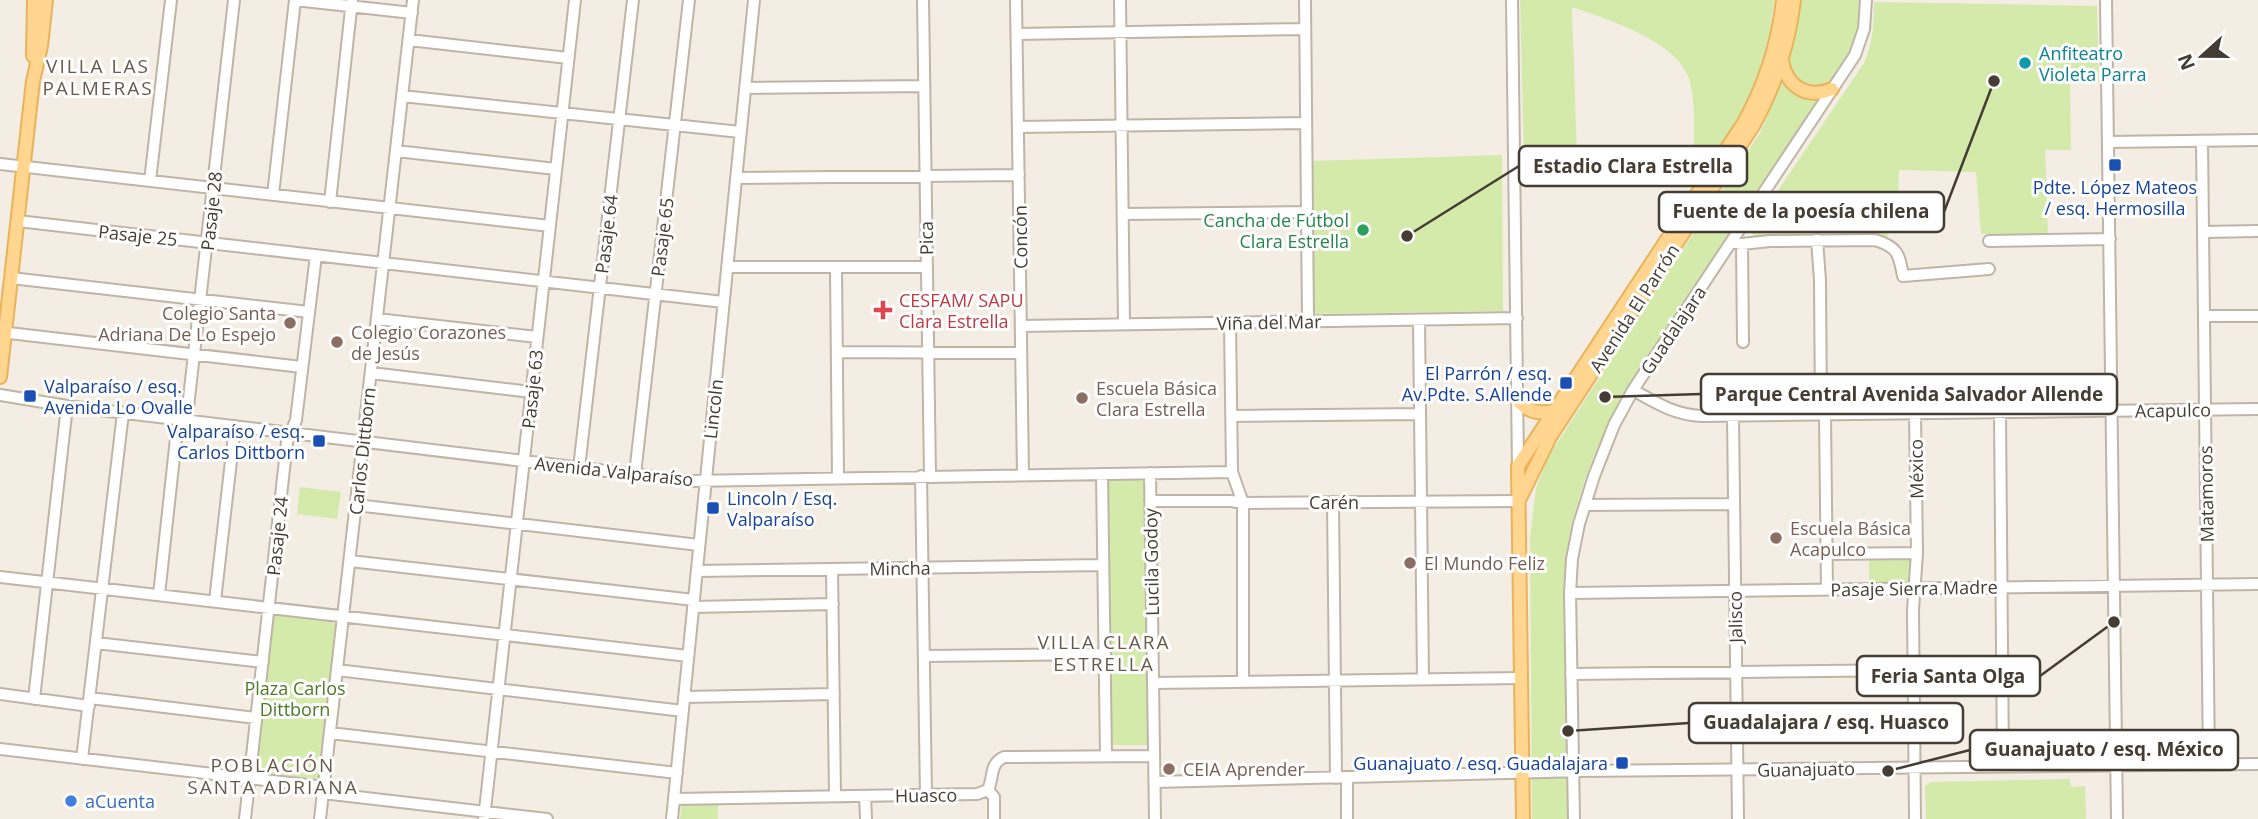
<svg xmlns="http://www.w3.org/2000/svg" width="2258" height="819" font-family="'Open Sans',sans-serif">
  <rect width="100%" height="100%" fill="#f3ede4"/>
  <path fill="#d3eaaa" d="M1520 0H1774C1768 66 1741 125 1696 174H1693C1693 144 1697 112 1690 82 1681 42 1607 19 1572 7L1577 157 1524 156Z
    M1800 0H1861L1860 26 1851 53 1632 381C1600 433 1577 490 1567 551 1562 582 1565 616 1566 647 1566 704 1567 762 1568 819H1532L1530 540 1536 488 1548 457 1670 269 1760 133 1788 65Z
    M1874 2 2097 6 2099 83H2070L2071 150H2045L2048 235 1981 234 1976 172 1899 170 1898 205 1887 206 1888 240 1874 235 1754 238 1751 231 1864 63C1873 43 1874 24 1874 2Z
    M1502 155 1503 311 1313 314 1311 161Z
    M1108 480H1146L1148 745H1110Z
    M300 487 341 492 337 519 297 514Z
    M1913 557 1911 583 1869 584V558Z
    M275 613 331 620 336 625 319 777 313 782 254 774 272 614Z
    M2070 779 2071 787 2085 786 2086 819H1926L1925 786 1931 782Z
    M682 803 718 804V819H680Z"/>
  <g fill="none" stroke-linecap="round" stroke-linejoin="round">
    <g stroke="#bfb4a6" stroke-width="14">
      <path id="minor" d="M295 0 412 13
        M923 0 930 476
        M1016 0 1023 475
        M1120 0 1124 324
        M1305 0 1308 321
        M1512 0 1518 466
        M2106 0 2117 819
        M1017 34 1305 29
        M409 40 568 58
        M745 88 924 86
        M402 96 740 132
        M1018 127 1306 123
        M2202 141 2209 764
        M2108 142 2258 140
        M396 151 556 169
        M0 164 550 226
        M736 178 1019 175
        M150 181 171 0
        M273 195 295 0
        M330 202 352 0
        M1123 214 1307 212
        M18 221 723 302
        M2203 232 2258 231
        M1817 240 1820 280 1821 415
        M1989 241 2110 239
        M1731 242 1742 244 1770 241 1875 240C1898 247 1899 254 1903 276L1989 269
        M1742 244 1743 342
        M727 267H927
        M836 267 838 477
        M11 278 309 312
        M2204 316H2258
        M377 319 537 337
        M1419 320 1423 679
        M1230 323 1232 472 1243 503V682
        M1021 326 1517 318
        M0 332 302 367
        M837 352 1021 353
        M371 373 531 392
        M1633 390C1656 403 1675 415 1702 416L2258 409
        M0 395 67 406 690 481 1232 472
        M2000 412 2003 766
        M1915 413 1917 553 1913 610 1915 819
        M1825 415 1827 590
        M1231 416 1420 414
        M1733 416 1738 819
        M579 468 633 0
        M1150 473 1155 819
        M635 474 689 0
        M1102 474 1106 756
        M921 476 926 795
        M1150 501H1231L1243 503 1519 501
        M1333 502 1336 778
        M356 505 699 545
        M1585 505 1734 504
        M1827 554 1917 553
        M350 561 694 600
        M832 569 835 796
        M697 571 1103 565
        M0 577 688 656
        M1570 593 2258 584
        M159 595 177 429 188 407 234 0
        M215 601 235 426
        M693 607 833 604
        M96 643 263 662
        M924 656 1105 654
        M337 670 683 711
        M1571 674 1914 670
        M1153 683 1521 678
        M0 694 89 706
        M684 697 834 694
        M90 698 256 718
        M34 699 67 406
        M330 733 677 773
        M0 749 324 787
        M82 759 123 413
        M1347 777V819
        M1155 782 1581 771 2258 764
        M988 790 994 797V819
        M323 793 547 819
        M865 796 866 819
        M674 799 977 794 988 790C994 777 989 764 1004 757L1154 756
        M245 819 287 442 296 420 316 255
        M320 819 413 0
        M484 819 575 0
        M672 819 754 0
        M1574 819 1570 593 1572 559 1579 524 1594 476 1614 425 1633 390 1855 55 1864 29 1866 0"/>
    </g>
    <g stroke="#eab25b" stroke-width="16">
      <path id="major" d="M33 56 34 0
        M1782 61C1787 88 1808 99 1832 89
        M0 377 33 81 41 46 46 0
        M1517 399C1527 412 1540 415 1556 410
        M1520 498 1550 437 1753 126C1775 86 1789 46 1794 0
        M1523 819 1518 466 1743 124C1765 85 1778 44 1783 0"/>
    </g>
    <use href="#minor" stroke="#fff" stroke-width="10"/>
    <use href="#major" stroke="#ffd590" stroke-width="12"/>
  </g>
  <circle fill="#0f9aa8" stroke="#fff" stroke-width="2.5" cx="2025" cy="63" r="7"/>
  <g fill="#1a4fb4" stroke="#fff" stroke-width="2.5">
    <rect x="2108" y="158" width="14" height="14" rx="3.5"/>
    <rect x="1559" y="376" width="14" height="14" rx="3.5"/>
    <rect x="23" y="389" width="14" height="14" rx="3.5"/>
    <rect x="312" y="434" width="14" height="14" rx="3.5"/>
    <rect x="706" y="501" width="14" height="14" rx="3.5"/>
    <rect x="1615" y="756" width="14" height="14" rx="3.5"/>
  </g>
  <circle fill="#2e9e5b" stroke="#fff" stroke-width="2.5" cx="1363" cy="230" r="7"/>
  <path fill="#e0444e" stroke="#fff" stroke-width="2.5" d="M879.5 299.5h7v7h7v7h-7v7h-7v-7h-7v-7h7z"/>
  <g fill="#8d6e63" stroke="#fff" stroke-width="2.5">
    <circle cx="290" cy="323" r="7"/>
    <circle cx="337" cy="342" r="7"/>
    <circle cx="1082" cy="398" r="7"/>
    <circle cx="1776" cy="538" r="7"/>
    <circle cx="1410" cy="563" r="7"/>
    <circle cx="1169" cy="769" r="7"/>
  </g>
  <circle fill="#3f7fe0" stroke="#fff" stroke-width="2.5" cx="71" cy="801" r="7"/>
  <g text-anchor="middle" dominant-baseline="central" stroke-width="6" stroke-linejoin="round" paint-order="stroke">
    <g font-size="18" fill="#0d838f" stroke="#fff" text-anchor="start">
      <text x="2039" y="53">Anfiteatro<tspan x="2039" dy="21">Violeta Parra</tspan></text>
    </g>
    <g font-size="18" fill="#164399" stroke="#fff" text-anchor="end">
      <text x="2115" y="187" text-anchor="middle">Pdte. López Mateos<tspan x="2115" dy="21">/ esq. Hermosilla</tspan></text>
      <text x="1552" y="373">El Parrón / esq.<tspan x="1552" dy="21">Av.Pdte. S.Allende</tspan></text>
      <text x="44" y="386" text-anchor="start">Valparaíso / esq.<tspan x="44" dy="21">Avenida Lo Ovalle</tspan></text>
      <text x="305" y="431">Valparaíso / esq.<tspan x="305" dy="21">Carlos Dittborn</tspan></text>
      <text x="727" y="498" text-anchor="start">Lincoln / Esq.<tspan x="727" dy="21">Valparaíso</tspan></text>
      <text x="1608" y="763">Guanajuato / esq. Guadalajara</text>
    </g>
    <g font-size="18" fill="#453d33" stroke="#fff">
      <text transform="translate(211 211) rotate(-84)">Pasaje 28</text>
      <text transform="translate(606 234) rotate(-83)">Pasaje 64</text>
      <text transform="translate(138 235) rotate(6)">Pasaje 25</text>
      <text transform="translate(662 237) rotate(-83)">Pasaje 65</text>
      <text transform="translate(1020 237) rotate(-91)">Concón</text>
      <text transform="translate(926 238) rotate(-91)">Pica</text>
      <text transform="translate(1634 308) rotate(-57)">Avenida El Parrón</text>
      <text transform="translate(1269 322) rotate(-1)">Viña del Mar</text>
      <text transform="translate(1673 330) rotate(-56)">Guadalajara</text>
      <text transform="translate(532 389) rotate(-84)">Pasaje 63</text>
      <text transform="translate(713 409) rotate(-84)">Lincoln</text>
      <text transform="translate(2173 410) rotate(-1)">Acapulco</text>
      <text transform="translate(362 451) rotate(-84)">Carlos Dittborn</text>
      <text transform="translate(1916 469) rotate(-91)">México</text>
      <text transform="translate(614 471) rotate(6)">Avenida Valparaíso</text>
      <text transform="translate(2206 494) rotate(-91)">Matamoros</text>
      <text x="1334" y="502">Carén</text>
      <text transform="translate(277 536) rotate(-84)">Pasaje 24</text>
      <text transform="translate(1151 562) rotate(-91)">Lucila Godoy</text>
      <text transform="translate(900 568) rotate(-1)">Mincha</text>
      <text transform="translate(1914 588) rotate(-1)">Pasaje Sierra Madre</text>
      <text transform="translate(1735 617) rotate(-91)">Jalisco</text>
      <text transform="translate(1806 769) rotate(-1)">Guanajuato</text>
      <text transform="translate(926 795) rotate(-1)">Huasco</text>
    </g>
    <g font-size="18" fill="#27864d" stroke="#fff" text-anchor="end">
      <text x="1349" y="220">Cancha de Fútbol<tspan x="1349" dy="21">Clara Estrella</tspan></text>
    </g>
    <g font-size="18" fill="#be3a42" stroke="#fff" text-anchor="start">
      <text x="899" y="300">CESFAM/ SAPU<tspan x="899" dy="21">Clara Estrella</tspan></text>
    </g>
    <g font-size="18" fill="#785e54" stroke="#fff" text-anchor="start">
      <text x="276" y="313" text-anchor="end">Colegio Santa<tspan x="276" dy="21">Adriana De Lo Espejo</tspan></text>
      <text x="351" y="332">Colegio Corazones<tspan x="351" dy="21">de Jesús</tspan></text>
      <text x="1096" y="388">Escuela Básica<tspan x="1096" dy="21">Clara Estrella</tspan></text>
      <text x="1790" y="528">Escuela Básica<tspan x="1790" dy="21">Acapulco</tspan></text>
      <text x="1424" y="563">El Mundo Feliz</text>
      <text x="1183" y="769">CEIA Aprender</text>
    </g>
    <g font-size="18" fill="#4c7a24" stroke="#fff">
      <text x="295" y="688">Plaza Carlos<tspan x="295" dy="21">Dittborn</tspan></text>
    </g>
    <g font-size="18" fill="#366cbe" stroke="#fff" text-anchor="start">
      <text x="85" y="801">aCuenta</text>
    </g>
    <g font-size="19" letter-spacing="2" fill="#68594a" stroke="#fff">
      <text x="98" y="66">VILLA LAS<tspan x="98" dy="22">PALMERAS</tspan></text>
      <text x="1104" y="642">VILLA CLARA<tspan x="1104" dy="22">ESTRELLA</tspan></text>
      <text x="273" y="765">POBLACIÓN<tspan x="273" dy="22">SANTA ADRIANA</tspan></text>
    </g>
  </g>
  <path fill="none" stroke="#453d33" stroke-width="2.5" d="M1407 236L1519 166M1994 81L1944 212M1605 397L1701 394M2114 622L2040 676M1568 731L1689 723M1888 771L1970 750"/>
  <g fill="#453d33" stroke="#fff" stroke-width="2.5">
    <circle cx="1407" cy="236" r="7"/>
    <circle cx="1994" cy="81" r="7"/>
    <circle cx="1605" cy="397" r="7"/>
    <circle cx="2114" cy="622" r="7"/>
    <circle cx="1568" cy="731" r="7"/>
    <circle cx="1888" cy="771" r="7"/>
  </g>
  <g fill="#fff" stroke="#453d33" stroke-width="2.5">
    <rect x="1519" y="146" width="228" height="40" rx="7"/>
    <rect x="1659" y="192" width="285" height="40" rx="7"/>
    <rect x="1701" y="374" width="416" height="40" rx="7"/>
    <rect x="1857" y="656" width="183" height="40" rx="7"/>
    <rect x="1689" y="703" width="274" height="40" rx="7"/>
    <rect x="1970" y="730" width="268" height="40" rx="7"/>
  </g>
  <g font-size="19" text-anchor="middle" font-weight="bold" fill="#453d33">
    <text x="1633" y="173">Estadio Clara Estrella</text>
    <text x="1801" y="218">Fuente de la poesía chilena</text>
    <text x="1909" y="401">Parque Central Avenida Salvador Allende</text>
    <text x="1948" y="683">Feria Santa Olga</text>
    <text x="1826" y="729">Guadalajara / esq. Huasco</text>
    <text x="2104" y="756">Guanajuato / esq. México</text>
  </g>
  <g transform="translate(2202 56) rotate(249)" stroke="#ffffff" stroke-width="5" paint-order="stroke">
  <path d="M0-5L12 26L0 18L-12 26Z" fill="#453d33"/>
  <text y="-10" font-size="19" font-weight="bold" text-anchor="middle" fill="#453d33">N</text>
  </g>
</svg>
